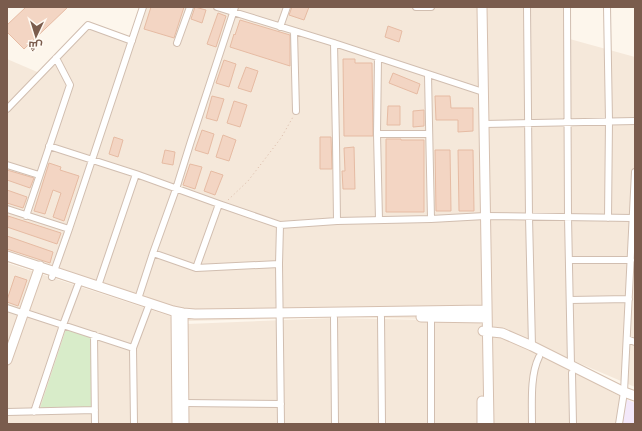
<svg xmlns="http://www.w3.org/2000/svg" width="642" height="431" font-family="Karla,Cairo,sans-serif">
  <rect width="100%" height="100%" fill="#fdf6ec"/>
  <path fill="#f5e8da" d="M145 7H564L566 38 635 57V387L478 320 335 317 189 321 7 262V59L42 74 88 27 134 40Z
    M7 263 176 318 177 424H7Z
    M334 318 476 321 623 398 622 424H188L187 324Z"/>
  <path fill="#f3e8fa" d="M623 398 635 403V424H622Z"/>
  <path fill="#d8ecc9" d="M66 329 91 337 92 407 40 408Z"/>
  <path fill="#f3d5c3" stroke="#e6bba3" d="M26 7H68L24 49 7 32V25Z
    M151 7H184L174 38 144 29Z
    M195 7 206 10 202 23 191 19Z
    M292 7H309L304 20 289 15Z
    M218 13 226 16 216 47 207 44Z
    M240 20 290 35V66L230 47 234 34 235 35Z
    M388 26 402 31 399 42 385 37Z
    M343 59H355V63H372L373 136H344Z
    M224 60 236 64 229 87 216 83Z
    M246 67 258 71 251 92 238 88Z
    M393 73 420 84 417 94 389 83Z
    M212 96 224 99 217 121 206 118Z
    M435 96H450L451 108H473V131L458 132V120H436Z
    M234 101 247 105 240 127 227 123Z
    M388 106H400V125H387Z
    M424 110V126L413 127V111Z
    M202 130 214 134 208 154 195 150Z
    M223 135 236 140 229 161 216 157Z
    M114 137 123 140 118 157 109 154Z
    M320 137H331L332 169H320Z
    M386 139H401V140H424V212H386Z
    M354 147 355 189H343L342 171H345L344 148Z
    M165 150 175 152 173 165 162 163Z
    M435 150H450L451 211H436Z
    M458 150H473L474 211H459Z
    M49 163 61 167 60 170 79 176 64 221 53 217 61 193 53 190 45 214 34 211Z
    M190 164 202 167 195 189 183 185Z
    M7 170 34 178 30 188 7 180Z
    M211 171 223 175 215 195 204 191Z
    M7 190 27 197 23 208 7 203Z
    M8 216 61 233 57 244 7 227Z
    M7 236 53 252 50 263 7 249Z
    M15 276 27 280 18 306 7 302V300Z"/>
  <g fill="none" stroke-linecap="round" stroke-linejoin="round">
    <g stroke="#d1beb0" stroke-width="8">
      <path id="street" d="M217 7 334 43 480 91 484 92
        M416 7H431
        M527 7 529 217 532 346
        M567 7 568 217 571 365
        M607 7 609 121 608 218
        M280 27 287 7
        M294 32 296 111
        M177 43 190 7
        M334 43 336 143 337 221
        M378 58 377 134 379 220
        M428 75 431 219
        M7 109 88 25 132 41
        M484 124 635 121
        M377 134H429
        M49 146 136 174 219 204 280 225 337 221 431 219 485 216 633 218
        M7 165 39 175
        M7 209 69 229
        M26 216 70 85 56 58
        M280 225 279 264 281 424
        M153 253 196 268 279 264
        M569 260H631
        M196 268 219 204
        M52 277 69 229 143 7
        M98 286 136 174
        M138 299 153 253 176 189 191 141 235 7
        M570 300 629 299
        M7 308 22 313
        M23 312 133 348
        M381 317 382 424
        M334 318 335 424
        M94 335 95 424
        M627 339 635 342
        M572 373 573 424
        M184 403 281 404
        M7 412 95 410
        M34 412 63 325 78 285
        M134 424 133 348 148 308
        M431 424V317
        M532 424C532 403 530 375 539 357
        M619 424 624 392 635 172"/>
    </g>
    <g stroke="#d6c0b0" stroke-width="11">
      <path id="secondary" d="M482 7 489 424
        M7 256 173 311 183 313 195 314 487 310
        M176 312 177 424
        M183 313 184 424
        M421 317 487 318
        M483 331 502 333 532 346 624 392 635 396
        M7 360 40 266
        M482 401V424"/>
    </g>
    <path stroke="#d9b8a5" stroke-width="1" stroke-dasharray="1 3" stroke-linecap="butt" d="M228 200 248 181 281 138 293 117"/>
    <use href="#street" stroke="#fff" stroke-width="6"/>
    <use href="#secondary" stroke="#fff" stroke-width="9"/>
  </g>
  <rect width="642" height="431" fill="none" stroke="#7a5c4d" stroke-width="16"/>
  <g transform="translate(36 36) rotate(184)" stroke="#fffaf3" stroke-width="3" paint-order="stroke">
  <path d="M0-3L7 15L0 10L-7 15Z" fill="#7a5c4d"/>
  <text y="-6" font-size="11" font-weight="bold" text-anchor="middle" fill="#7a5c4d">ش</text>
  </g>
</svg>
